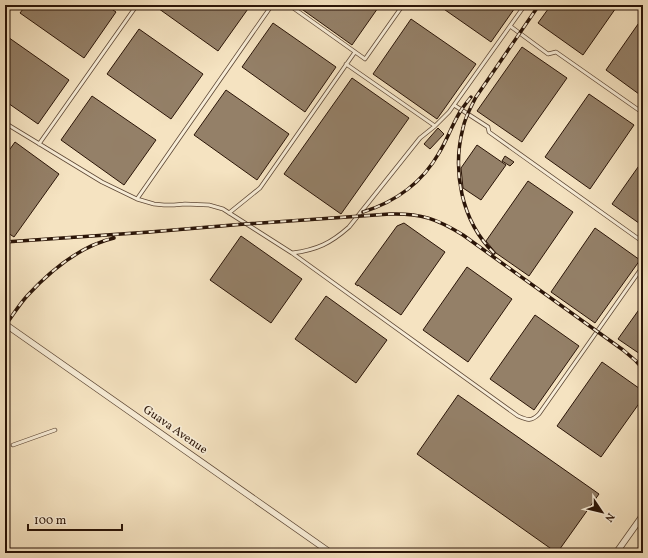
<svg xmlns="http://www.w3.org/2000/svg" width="648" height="558" font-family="Vollkorn,serif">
  <rect width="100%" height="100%" fill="#f5e3c1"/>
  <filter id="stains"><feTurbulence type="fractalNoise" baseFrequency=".005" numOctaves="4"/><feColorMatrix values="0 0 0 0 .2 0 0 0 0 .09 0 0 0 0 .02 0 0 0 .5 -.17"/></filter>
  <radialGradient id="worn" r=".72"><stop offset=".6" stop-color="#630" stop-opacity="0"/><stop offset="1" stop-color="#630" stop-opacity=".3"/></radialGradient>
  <path fill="#948068" stroke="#2b1508" d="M26 5H106L116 12 84 58 20 13Z
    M156 5H248L250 6 218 51 155 6Z
    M296 5H380L352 45Z
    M438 5H517L491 42Z
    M551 5H618L583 55 538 23Z
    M643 17V97L606 70Z
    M411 19 476 64 437 119 373 74Z
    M273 23 336 67 305 112 242 67Z
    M139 29 203 74 171 119 107 74Z
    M5 35 69 80 38 124 5 101Z
    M522 47 567 78 522 142 477 111Z
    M352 78 409 118 341 214 284 174Z
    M226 90 289 134 257 180 194 135Z
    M589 94 634 125 590 189 545 157Z
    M92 96 156 140 124 185 61 140Z
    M438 128 444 134 430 149 424 144Z
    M15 142 59 174 14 237 5 231V156Z
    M477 145 506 165 481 200 463 188 461 168Z
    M505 156 514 162 510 166 502 161Z
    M643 160V226L612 204Z
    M528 181 573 212 529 276 496 253 486 241Z
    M404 223 445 252 401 315 358 285V286L355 284 397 226Z
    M595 228 640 260 595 323 551 292Z
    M241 236 302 279 271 323 210 280Z
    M467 267 512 299 468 362 423 330Z
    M326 296 387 340 356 383 295 339Z
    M643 304V356L618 339Z
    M535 315 579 346 534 410 490 379Z
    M602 362 643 391V398L601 457 557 426Z
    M458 395 599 494 557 553 417 454Z"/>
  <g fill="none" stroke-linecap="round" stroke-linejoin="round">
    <g stroke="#5e4836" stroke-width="4.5">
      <path id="lane" d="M289 5 365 59 403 5
        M510 26 548 54 556 52 643 113
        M346 64 435 126
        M454 105 488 127 489 132 643 242
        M5 123 102 182 137 199 154 204 164 205H174L185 204 209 205 223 209 292 253 518 416C527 420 531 422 539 414L643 266
        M39 144 137 5
        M137 199 272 5
        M229 213 260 188 355 52
        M292 253C317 250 331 243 349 227L420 138 435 126 449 112 525 5
        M13 445 55 430
        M636 553 643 545"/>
    </g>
    <g stroke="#5e4836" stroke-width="7">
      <path id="street" d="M5 324 331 553
        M616 553 643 515"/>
    </g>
    <use href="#lane" stroke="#f8edd7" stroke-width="3"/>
    <use href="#street" stroke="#f8edd7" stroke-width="5.5"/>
    <g stroke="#2b1508" stroke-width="3.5">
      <path id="rail" d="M363 212C395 202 422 183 439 153 447 140 452 125 460 112 463 107 467 102 471 97
        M5 242 150 232 245 224 390 214C421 213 437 219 463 235L623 350 636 361 643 369
        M494 253C461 221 452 170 463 128 465 117 471 107 476 97L539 5
        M5 326C12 316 19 305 27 296 50 271 80 246 114 238"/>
    </g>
    <use href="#rail" stroke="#f8edd7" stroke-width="2" stroke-dasharray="6" stroke-linecap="butt"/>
  </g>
  <g text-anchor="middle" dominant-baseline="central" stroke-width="3.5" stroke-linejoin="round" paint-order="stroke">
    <g font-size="12" fill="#2b1508" stroke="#f8edd7">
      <text transform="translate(175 430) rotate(35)">Guava Avenue</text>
    </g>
  </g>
  <rect width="648" height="558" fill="none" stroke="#f5e3c1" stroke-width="20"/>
  <rect x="6" y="6" width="636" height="546" fill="none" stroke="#2b1508" stroke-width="2"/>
  <rect x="10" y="10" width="628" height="538" fill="none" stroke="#2b1508"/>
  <g transform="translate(602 512) rotate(125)" stroke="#f8edd7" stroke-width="3" paint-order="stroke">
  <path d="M0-3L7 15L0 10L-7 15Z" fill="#2b1508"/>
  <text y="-6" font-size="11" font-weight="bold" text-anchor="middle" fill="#2b1508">N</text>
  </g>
  <path d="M28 524v6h94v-6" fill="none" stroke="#2b1508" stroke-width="2"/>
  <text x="34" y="524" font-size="12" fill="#2b1508" stroke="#f8edd7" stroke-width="3" paint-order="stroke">100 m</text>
  <rect width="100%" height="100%" filter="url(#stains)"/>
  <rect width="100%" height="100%" fill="url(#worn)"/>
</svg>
